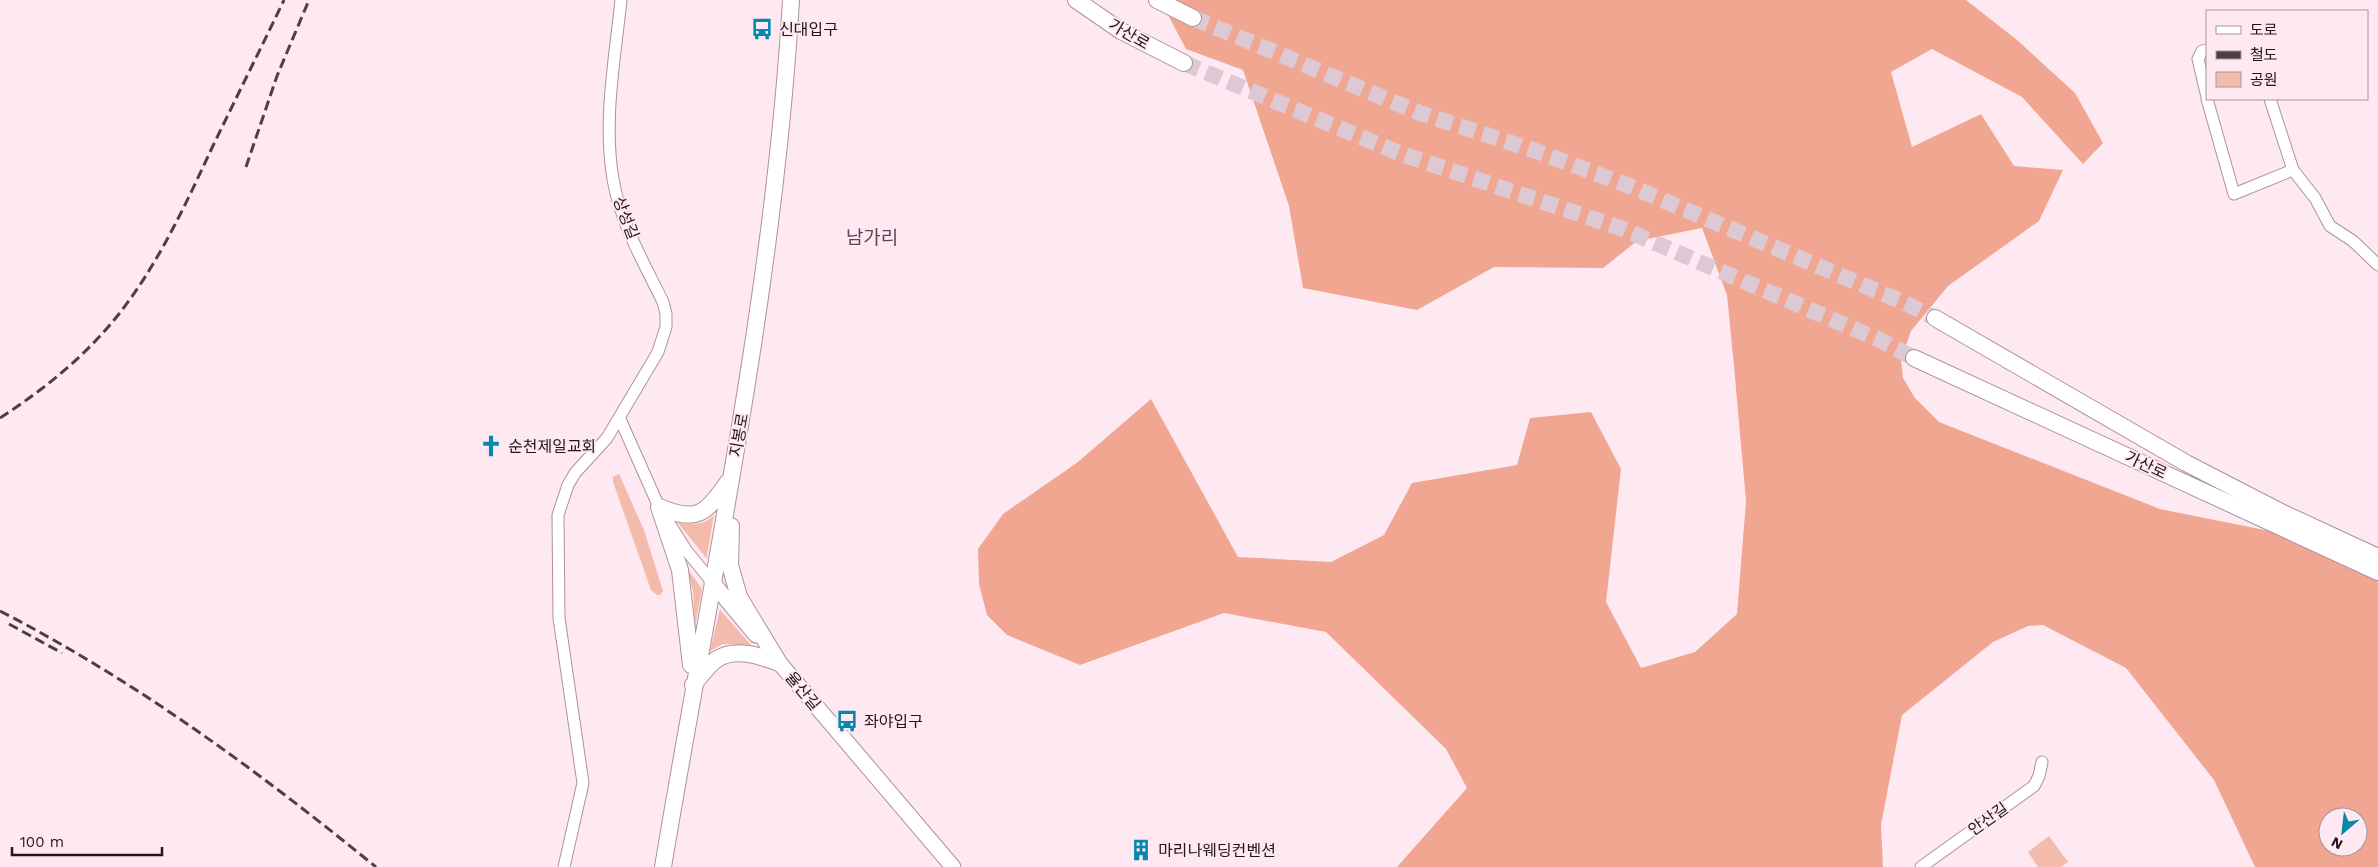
<svg xmlns="http://www.w3.org/2000/svg" width="2378" height="867" font-family="'Work Sans','Noto Sans KR',sans-serif">
  <rect width="100%" height="100%" fill="#fee9f3"/>
  <path fill="#f2bbab" d="M619 474 644 530 663 591 660 595H657L651 590 613 482V477Z
    M714 515 707 555V559L678 523C690 525 706 525 714 515Z
    M687 568 702 589 695 626 693 591Z
    M720 609 721 611 752 646 723 644 710 651Z
    M2049 836 2068 862 2061 867H2038L2028 852Z"/>
  <path fill="#f0a691" fill-rule="evenodd" d="M1160 0H1966L2017 40 2075 93 2103 143 2083 164 2022 97 1932 49 1891 72 1912 147 1981 114 2014 166 2063 170 2039 221 1948 286 1911 331 1901 359 1903 378 1915 398 1939 422 2160 509 2378 553V867H2255L2214 780 2126 668 2043 625 2028 626 1993 642 1902 715 1881 825 1883 867H1397L1467 788 1446 749 1326 632 1224 613 1080 665 1007 635 987 615 979 584 978 549 1003 514 1078 462 1151 399 1238 557 1331 562 1384 535 1412 483 1517 465 1530 418 1591 412 1621 469 1606 602 1641 668 1695 652 1737 614 1746 501 1734 366 1727 295 1702 228 1637 241 1603 268 1494 267 1417 310 1303 288 1289 206 1243 70 1186 49ZM2328 817H2358V847H2328Z"/>
  <g fill="none" stroke-linecap="round" stroke-linejoin="round">
    <path stroke="#ddc9d3" stroke-width="16" stroke-dasharray="16 8" stroke-linecap="butt" d="M1193 18 1420 113 1536 151 1632 187 1903 302 1935 318
      M1184 63 1399 153 1623 229 1882 341 1914 358"/>
    <g stroke="#af909f" stroke-width="13">
      <path id="minor" d="M2207 50 2202 51 2198 59 2207 97
        M2207 99 2234 194 2293 170
        M2270 99 2293 170 2315 198 2330 226 2353 241 2378 265
        M620 419 659 507 686 550 712 582
        M564 867 583 783 559 618 558 515 568 485 575 473 607 438 658 352 666 327V314L663 302C644 263 620 222 613 179 603 121 615 58 621 0
        M1921 867 2034 786 2039 776 2042 762"/>
    </g>
    <g stroke="#af909f" stroke-width="17">
      <path id="tertiary" d="M712 582 756 635
        M771 653 953 867"/>
    </g>
    <g stroke="#af909f" stroke-width="18">
      <path id="secondary" d="M1076 0 1121 31 1184 63
        M1157 0 1193 18
        M1935 318 2186 463 2283 513 2378 557
        M1914 358 2378 572
        M659 507 680 570 691 665
        M659 507C698 523 705 514 728 482
        M731 526 730 565 739 597 779 663
        M693 685C700 677 708 665 717 659 736 647 760 656 779 663
        M663 867C711 579 774 292 791 0"/>
    </g>
    <use href="#minor" stroke="#fff" stroke-width="11"/>
    <use href="#tertiary" stroke="#fff" stroke-width="15"/>
    <use href="#secondary" stroke="#fff" stroke-width="16"/>
    <path stroke="#4c3f45" stroke-width="3" stroke-dasharray="10 5" stroke-linecap="butt" d="M246 167 277 76 309 0
      M0 418C40 392 77 363 109 326 153 275 183 210 211 150 235 100 260 50 284 0
      M0 611C136 681 258 771 376 867
      M9 624 62 653"/>
  </g>
  <defs>
    <g id="bus-bare" transform="scale(1.725)"><path d="M-5-6H5V4H4V6H2V4H-2V6H-4V4H-5ZM-3.5-4V0h7V-4ZM-3.5 1.2v1.5H-2V1.2ZM2 1.2v1.5H3.5V1.2Z" fill="#0588aa" stroke="#fee9f3" stroke-width="2.5" paint-order="stroke"/></g>
    <g id="church-bare" transform="scale(1.725)"><path d="M-1.2-6h2.4v3.5h3.3v2.4h-3.3V6h-2.4V-.1h-3.3v-2.4h3.3Z" fill="#0588aa" stroke="#fee9f3" stroke-width="2.5" paint-order="stroke"/></g>
    <g id="building-bare" transform="scale(1.725)"><path d="M-4-6H4V6H1V3H-1V6H-4ZM-2.5-4.3h1.7v1.8h-1.7ZM.8-4.3h1.7v1.8H.8ZM-2.5-1h1.7V.8h-1.7ZM.8-1h1.7V.8H.8Z" fill="#0588aa" stroke="#fee9f3" stroke-width="2.5" paint-order="stroke"/></g>
  </defs>
  <g fill-rule="evenodd">
    <use href="#bus-bare" x="762" y="29"/>
    <use href="#church-bare" x="491" y="446"/>
    <use href="#bus-bare" x="847" y="721"/>
    <use href="#building-bare" x="1141" y="850"/>
  </g>
  <g text-anchor="middle" dominant-baseline="central" stroke-width="4" stroke-linejoin="round" paint-order="stroke">
    <g font-size="16" fill="#21161c" stroke="#fee9f3" text-anchor="start">
      <text x="779" y="29">신대입구</text>
      <text x="508" y="446">순천제일교회</text>
      <text x="864" y="721">좌야입구</text>
      <text x="1158" y="850">마리나웨딩컨벤션</text>
    </g>
    <g font-size="16" fill="#21161c" stroke="#fee9f3">
      <text transform="translate(1129 34) rotate(30)">가산로</text>
      <text transform="translate(626 218) rotate(69)">상성길</text>
      <text transform="translate(739 435) rotate(-80)">지봉로</text>
      <text transform="translate(2146 465) rotate(25)">가산로</text>
      <text transform="translate(803 691) rotate(50)">율산길</text>
      <text transform="translate(1988 819) rotate(-35)">안산길</text>
    </g>
    <g font-size="19" fill="#614553" stroke="#fee9f3">
      <text x="872" y="237">남가리</text>
    </g>
  </g>
  <rect x="2206" y="10" width="162" height="90" fill="#fee9f3" stroke="#a6959d"/>
  <rect x="2216" y="26" width="25" height="8" fill="#ffffff" stroke="#a6959d"/>
  <text x="2250" y="35" font-size="15" fill="#21161c">도로</text>
  <rect x="2216" y="51" width="25" height="8" fill="#4c3f45" stroke="#a6959d"/>
  <text x="2250" y="60" font-size="15" fill="#21161c">철도</text>
  <rect x="2216" y="72" width="25" height="15" fill="#f2bbab" stroke="#a6959d"/>
  <text x="2250" y="85" font-size="15" fill="#21161c">공원</text>
  <g transform="translate(2343 832) rotate(208)"><circle r="24" fill="#fee9f3" stroke="#a6959d"/>
  <path d="M0-4L9 19L0 12L-9 19Z" fill="#0588aa"/>
  <text y="-8" font-size="14" font-weight="bold" text-anchor="middle" fill="#21161c">N</text>
  </g>
  <path d="M12 847v8h150v-8" fill="none" stroke="#21161c" stroke-width="2.5"/>
  <text x="20" y="847" font-size="15" fill="#21161c" stroke="#fee9f3" stroke-width="4" paint-order="stroke">100 m</text>
</svg>
